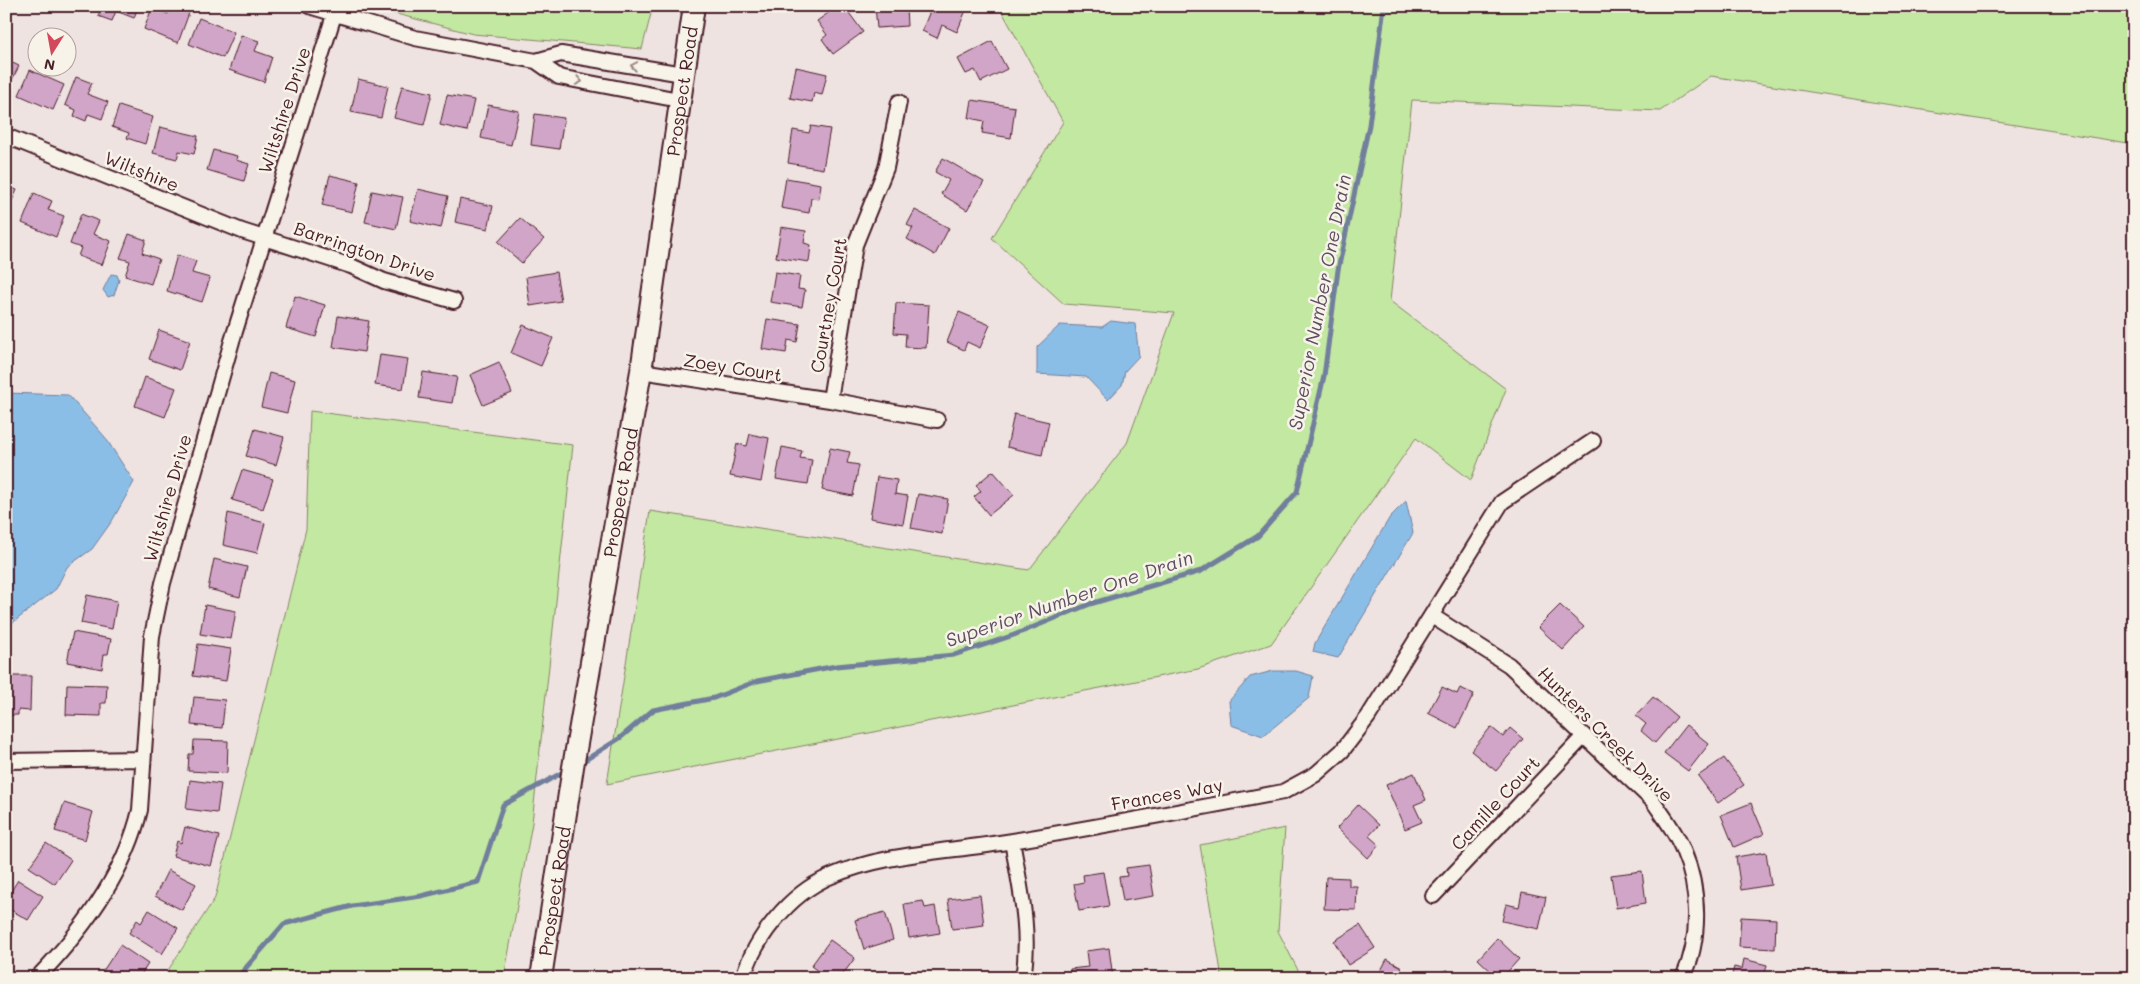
<svg xmlns="http://www.w3.org/2000/svg" width="2140" height="984" font-family="Mali,sans-serif">
  <rect width="100%" height="100%" fill="#efe3e1"/>
  <filter id="ink" filterUnits="userSpaceOnUse"><feTurbulence type="fractalNoise" baseFrequency=".02" numOctaves="2"/><feDisplacementMap in="SourceGraphic" scale="10" xChannelSelector="R" yChannelSelector="G"/><feConvolveMatrix kernelMatrix="1 2 1 2 8 2 1 2 1" color-interpolation-filters="sRGB"/></filter>
  <g filter="url(#ink)">
    <path fill="#c3e8a2" stroke="#868466" d="M366 6H653L642 49 473 34Z
      M999 6H2134V144L1711 76 1660 111 1412 100 1390 301 1506 389 1471 480 1416 438 1271 644 1198 669 607 784 650 511 1029 570 1127 443 1174 313 1064 304 992 238 1063 122Z
      M310 411 573 445 532 823 504 978H163L215 898 306 529Z
      M1285 828 1278 931 1302 978H1222L1200 845Z"/>
    <path fill="#8bbee7" stroke="#717e9c" d="M111 274 117 275 119 280 114 295 108 297 103 290Z
      M1111 321 1135 324 1139 356 1125 371 1122 385 1108 400 1086 377 1037 374V347L1060 325 1102 327Z
      M6 393 68 395 105 437 134 482 112 521 92 549 67 567 56 589 6 628Z
      M1406 501 1413 533 1338 658 1313 652 1315 643 1390 517Z
      M1273 671H1296L1313 676 1309 698 1263 736 1231 725 1229 701 1250 677Z"/>
    <g fill="none" stroke-linecap="round" stroke-linejoin="round">
      <path stroke="#717e9c" stroke-width="5" d="M579 764 620 738 653 710 714 698 757 681 836 666 954 655 1014 635 1090 604 1201 571 1258 536 1297 492 1324 376 1338 270 1369 125 1384 6
        M237 978 284 924 352 906 421 896 478 882 503 805 567 770"/>
    </g>
    <path fill="#d1a5c7" stroke="#4a1f2b" d="M102 6H138L134 18 116 11 112 21 98 16Z
      M171 6 189 13 178 43 144 29 152 8 168 14Z
      M838 6H844L863 32 833 54 822 39 827 35 817 21Z
      M875 6H906L907 26 877 28Z
      M932 6H957L966 10 957 32 942 25 937 38 922 31Z
      M199 18 234 32 223 58 189 44Z
      M241 35 259 41 255 51 272 57 264 82 229 70Z
      M992 41 1007 69 981 82 975 70 966 74 958 59Z
      M6 60 19 66 12 80 6 77Z
      M796 67 827 74 822 95 814 93 812 102 790 98Z
      M30 70 64 85 53 110 19 95Z
      M76 77 92 83 87 94 108 102 102 119 88 114 86 121 74 116 76 110 65 105Z
      M358 79 388 86 381 118 351 112Z
      M402 86 432 93 424 125 394 118Z
      M447 95 474 100 467 131 440 125Z
      M972 100 1015 107 1011 138 982 133 984 121 969 118Z
      M488 105 519 111 511 145 481 138Z
      M119 106 153 117 145 144 127 138 129 133 112 127Z
      M535 114 564 118 559 149 531 145Z
      M811 126 830 129 823 169 788 163 793 130 809 133Z
      M160 127 198 136 194 154 179 151 177 159 153 153Z
      M213 150 237 156 236 160 249 164 244 181 207 170Z
      M943 158 984 182 967 210 941 194 949 180 935 172Z
      M330 175 359 182 352 212 322 205Z
      M786 178 821 184 819 199 811 198 809 213 781 208Z
      M6 186 17 190 6 214Z
      M418 189 448 196 441 228 410 221Z
      M372 191 403 197 396 229 365 222Z
      M34 193 52 201 48 210 64 216 56 237 22 223Z
      M460 199 493 206 488 229 455 222Z
      M915 210 949 228 935 255 907 239 913 228 907 225Z
      M81 214 99 221 93 234 111 241 102 265 78 256 81 248 70 244Z
      M520 218 544 239 522 263 498 242Z
      M781 227 806 231 804 243 811 245 809 262 776 257Z
      M129 234 146 240 142 253 159 259 151 284 125 276 130 261 120 258Z
      M177 255 196 261 192 273 210 278 202 302 167 291Z
      M556 272 561 301 530 306 526 277Z
      M775 272 800 276 798 289 805 290 802 307 770 302Z
      M295 296 325 305 316 337 286 328Z
      M896 303 929 305 926 348 905 347 906 334 894 333Z
      M959 312 990 325 980 348 967 342 964 350 947 342Z
      M338 316 369 321 364 352 333 347Z
      M767 319 800 324 797 342 788 340 786 353 762 349Z
      M523 325 553 338 541 366 511 353Z
      M159 330 190 341 180 370 149 359Z
      M380 355 408 359 403 389 375 385Z
      M499 362 512 393 483 405 470 375Z
      M423 372 457 377 452 403 419 398Z
      M269 373 295 380 287 413 261 407Z
      M145 377 176 388 165 417 135 406Z
      M1014 414 1049 422 1042 455 1007 447Z
      M255 429 284 437 276 465 246 456Z
      M750 434 769 438 761 482 730 476 737 444 747 446Z
      M782 447 802 451 800 458 812 460 808 484 776 479Z
      M830 448 850 452 847 463 859 465 853 496 822 490Z
      M242 470 273 479 263 509 232 500Z
      M993 471 1014 495 989 515 974 497 981 491 976 485Z
      M877 477 897 480 895 494 908 496 903 524 870 518Z
      M918 494 948 499 942 534 911 528Z
      M228 513 265 523 257 553 223 545Z
      M214 559 247 567 240 597 208 589Z
      M87 595 117 601 112 629 81 623Z
      M205 605 236 611 231 639 200 634Z
      M1560 605 1584 627 1563 650 1538 627Z
      M73 632 111 639 108 654H104L102 669 67 662Z
      M198 644 231 649 226 681 193 676Z
      M6 676H31L30 711 18 710V715H6Z
      M67 684 107 685 106 703H101V716L66 715Z
      M1442 687 1457 694 1460 688 1474 694 1457 728 1428 713Z
      M194 697 225 700 222 728 191 725Z
      M1653 697 1677 717 1655 743 1641 731 1646 724 1636 716Z
      M1686 725 1709 744 1688 771 1664 753Z
      M1491 727 1503 737 1510 728 1523 739 1496 771 1471 751Z
      M194 740 228 741 227 773 188 771 189 754H193Z
      M1724 758 1744 785 1718 803 1698 776Z
      M1414 773 1426 800 1414 805 1422 822 1405 829 1386 785Z
      M190 780 221 784 217 813 186 809Z
      M64 803 93 812 85 840 55 831Z
      M1751 803 1764 834 1734 847 1721 815Z
      M1358 805 1379 825 1369 836 1379 845 1368 858 1337 828Z
      M185 827 219 836 211 866 173 856 177 841 181 843Z
      M46 843 71 860 55 884 29 867Z
      M1766 852 1771 885 1741 890 1736 857Z
      M1149 865 1154 896 1123 901 1119 877 1127 876 1126 868Z
      M168 870 196 884 182 910 155 896Z
      M1642 871 1646 903 1616 908 1611 875Z
      M1103 872 1109 906 1079 911 1074 884 1084 882 1083 875Z
      M1326 877 1349 878V886H1357L1356 910 1324 909Z
      M18 880 43 896 28 920 6 907V899Z
      M1522 892 1546 897 1539 929 1502 921 1506 904 1519 907Z
      M980 895 984 925 952 929 948 899Z
      M923 901 925 908 935 906 940 933 909 938 904 904Z
      M149 910 178 928 162 954 129 933 137 920 141 923Z
      M885 912 893 940 864 949 855 920Z
      M1741 917 1776 919 1775 949 1739 947Z
      M1360 925 1375 948 1348 965 1334 941Z
      M1497 938 1519 959 1502 978H1498L1478 959Z
      M830 940 855 958 840 978H827L811 966Z
      M120 945 148 964 139 978H113L103 971Z
      M1109 948 1113 978H1071L1070 969 1088 967 1086 951Z
      M1387 959 1402 967 1399 973 1408 978H1377Z
      M1744 959 1767 965 1764 978H1731L1734 967 1742 969Z
      M1448 970 1450 978H1432L1431 974Z"/>
    <g fill="none" stroke-linecap="round" stroke-linejoin="round">
      <g stroke="#4a1f2b" stroke-width="18">
        <path id="street" d="M309 6 415 38 536 61 559 77 679 100
          M536 61 561 54 683 74
          M6 136 242 231 351 266 384 281 454 301
          M641 371 830 400 937 420
          M830 400 855 245 886 168 899 102
          M1432 616 1509 665 1653 801C1664 817 1676 832 1683 850 1700 889 1701 939 1683 978
          M6 761 143 759
          M1012 841C1020 887 1031 932 1023 978
          M1433 896 1584 736
          M37 978C82 931 125 874 140 810L152 636 163 583 232 341 334 15
          M743 978C755 937 790 894 829 877 881 854 944 852 1000 843 1094 828 1189 810 1283 792L1316 774 1342 751 1368 717 1502 502 1593 441"/>
      </g>
      <g stroke="#4a1f2b" stroke-width="24">
        <g id="secondary">
          <path id="s1" d="M541 978 573 767 641 371 694 6"/>
        </g>
      </g>
      <use href="#street" stroke="#f7f3e8" stroke-width="14"/>
      <use href="#secondary" stroke="#f7f3e8" stroke-width="20"/>
    </g>
    <defs><path id="oneway-chevron" d="M-2-3.5L2.5 0L-2 3.5" fill="none" stroke-width="1.6" stroke-linecap="round" stroke-linejoin="round" transform="scale(1.25)"/></defs>
    <g stroke="#a0898a">
      <use href="#oneway-chevron" transform="translate(634 66) rotate(-170)"/>
      <use href="#oneway-chevron" transform="translate(579 81) rotate(11)"/>
    </g>
  </g>
  <g text-anchor="middle" dominant-baseline="central" stroke-width="5" stroke-linejoin="round" paint-order="stroke">
    <g font-size="18" fill="#4a1f2b" stroke="#f7f3e8">
      <text stroke="none"><textPath href="#s1" startOffset="898">Prospect Road</textPath></text>
      <text transform="translate(284 110) rotate(-72)">Wiltshire Drive</text>
      <text transform="translate(142 171) rotate(22)">Wiltshire</text>
      <text transform="translate(365 251) rotate(19)">Barrington Drive</text>
      <text transform="translate(828 305) rotate(-80)">Courtney Court</text>
      <text transform="translate(733 367) rotate(9)">Zoey Court</text>
      <text stroke="none"><textPath href="#s1" startOffset="492">Prospect Road</textPath></text>
      <text transform="translate(167 498) rotate(-74)">Wiltshire Drive</text>
      <text transform="translate(1606 734) rotate(45)">Hunters Creek Drive</text>
      <text transform="translate(1167 794) rotate(-10)">Frances Way</text>
      <text transform="translate(1495 803) rotate(-47)">Camille Court</text>
      <text stroke="none"><textPath href="#s1" startOffset="88">Prospect Road</textPath></text>
    </g>
    <g font-size="19" font-style="italic" fill="#5e4f63" stroke="#f7f3e8">
      <text transform="translate(1319 302) rotate(-79)">Superior Number One Drain</text>
      <text transform="translate(1069 598) rotate(-19)">Superior Number One Drain</text>
    </g>
  </g>
  <rect width="2140" height="984" fill="none" stroke="#f7f3e8" stroke-width="25"/>
  <rect x="12" y="12" width="2115" height="959" fill="none" stroke="#4a1f2b" stroke-width="2" filter="url(#ink)"/>
  <g transform="translate(52 52) rotate(191)"><circle r="24" fill="#f7f3e8" stroke="#b29e9c"/>
  <path d="M0-4L9 19L0 12L-9 19Z" fill="#d1495b"/>
  <text y="-8" font-size="14" font-weight="bold" text-anchor="middle" fill="#4a1f2b">N</text>
  </g>
</svg>
